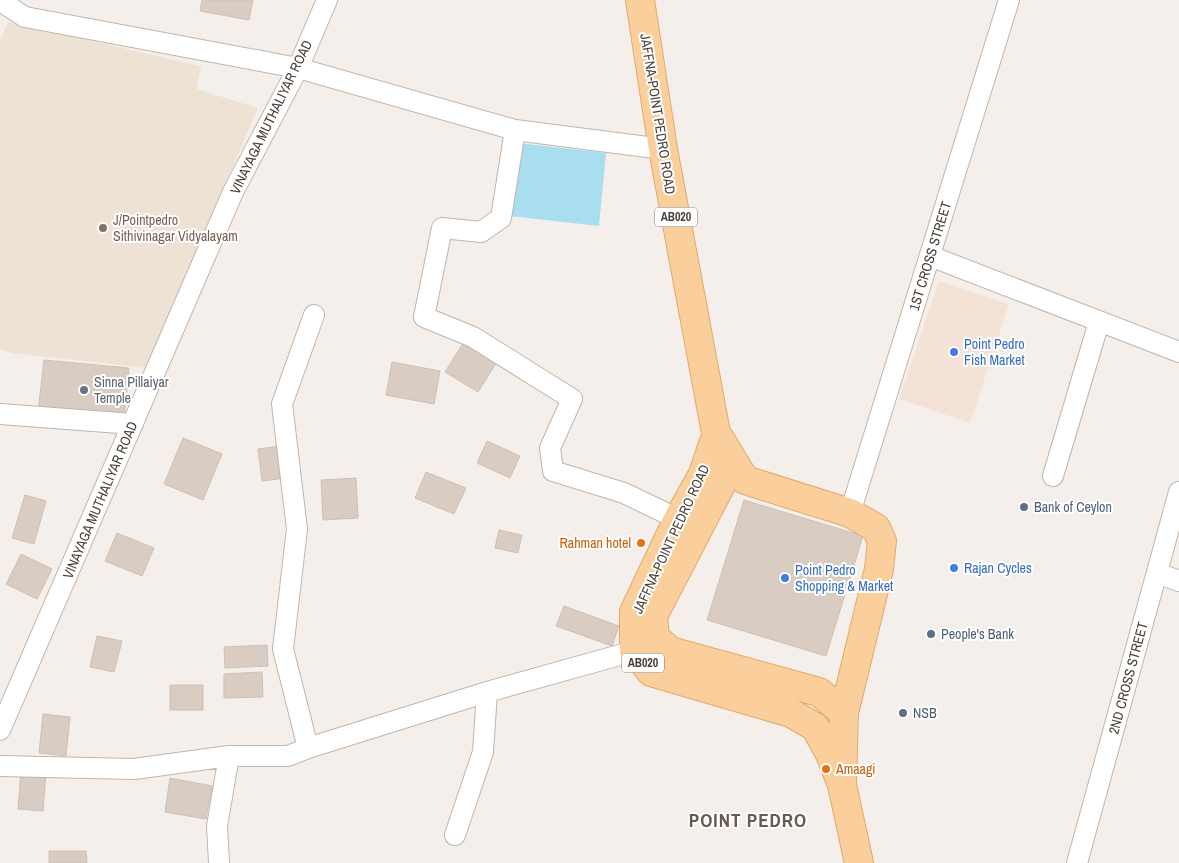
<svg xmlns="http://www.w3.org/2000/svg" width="1179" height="863" font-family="'Archivo Narrow',sans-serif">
  <rect width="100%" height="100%" fill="#f4efea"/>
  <path fill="#f5e2d6" d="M939 281 1009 304 970 423 899 399Z"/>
  <path fill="#ede2d4" d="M8 22 201 66 197 89 258 108 146 368 13 353 0 349V41Z"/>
  <path fill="#a8deef" d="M518 143 606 153 599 226 510 216Z"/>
  <path fill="#d9ccc2" stroke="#d0c0b3" d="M202 0H253L249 20 200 11Z
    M465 340 498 360 478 392 445 372Z
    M44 360 129 368 124 420 38 412Z
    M392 362 440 371 434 404 386 395Z
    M183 438 222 454 203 500 164 484Z
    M487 441 520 456 510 478 477 463Z
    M282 446 286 478 262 481 258 449Z
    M426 472 466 488 454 514 415 498Z
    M356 478 358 518 323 520 321 480Z
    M25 495 46 501 34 544 12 538Z
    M744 500 863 536 826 656 707 620Z
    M499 530 522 535 518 553 495 548Z
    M117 533 154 548 142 576 105 561Z
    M21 554 52 569 37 599 6 584Z
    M564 606 619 626 612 646 556 626Z
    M97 636 122 641 114 672 90 667Z
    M267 645 268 666 225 668 224 647Z
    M262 672 263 697 224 698V674Z
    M170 685H203V710H170Z
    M43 714 70 717 66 756 39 753Z
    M21 771 46 773 43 811 18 809Z
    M170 778 212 786 206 819 165 812Z
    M49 851H86L87 863H49Z"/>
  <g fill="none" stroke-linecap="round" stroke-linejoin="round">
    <g stroke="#c0b5ac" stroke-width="22">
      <path id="street" d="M0 1 25 17 298 68 515 130 663 149
        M515 130 501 218 481 232 442 228 424 317 473 337 572 399 550 448 553 471 624 493 678 519
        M930 256 1179 352
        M0 414 133 424
        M1053 476 1099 322
        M850 513 1009 0
        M1157 573 1179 581
        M0 730 233 192 298 68 327 0
        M308 748 283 649 297 529 282 404 314 315
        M0 766 134 769 229 756H288L308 748 487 692 634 651
        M455 835 483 752 487 692
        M219 863 217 826 229 756
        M1077 863 1179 492"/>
    </g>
    <g stroke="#e1a96b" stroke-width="30">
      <path id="primary" d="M640 0 663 149 716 433 721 485 653 616 655 637 670 651 819 692 844 713 842 785
        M720 439 745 480 850 513 876 528 882 541 879 569 844 713
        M713 444 703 474 678 519 634 612V651L651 672 791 713 815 727 830 754 842 785 859 863"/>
    </g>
    <use href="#street" stroke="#fff" stroke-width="20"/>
    <use href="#primary" stroke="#fbcf9c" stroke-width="28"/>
  </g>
  <circle fill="#8d6e63" stroke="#fff" stroke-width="2" cx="103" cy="228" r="5"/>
  <g fill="#3f7fe0" stroke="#fff" stroke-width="2">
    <circle cx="954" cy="352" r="5"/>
    <circle cx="954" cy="568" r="5"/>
    <circle cx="785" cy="578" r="5"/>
  </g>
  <circle fill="#6b7280" stroke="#fff" stroke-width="2" cx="84" cy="390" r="5"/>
  <g fill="#5c6f8a" stroke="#fff" stroke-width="2">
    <circle cx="1024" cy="507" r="5"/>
    <circle cx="931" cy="634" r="5"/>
    <circle cx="903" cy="713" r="5"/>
  </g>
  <g fill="#e8710a" stroke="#fff" stroke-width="2">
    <circle cx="641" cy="543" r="5"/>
    <circle cx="826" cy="769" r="5"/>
  </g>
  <g text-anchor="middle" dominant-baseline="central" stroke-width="4" stroke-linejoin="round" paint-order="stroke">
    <g fill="#fff" stroke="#7f7974" stroke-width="1">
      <rect x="655" y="207.5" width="42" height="19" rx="4"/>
      <rect x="622" y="653.5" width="42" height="19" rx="4"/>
    </g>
    <g font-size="12" font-weight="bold" fill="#483f38">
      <text x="676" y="217">AB020</text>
      <text x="643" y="663">AB020</text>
    </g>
    <g font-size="14" fill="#483f38" stroke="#fff">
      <text transform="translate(658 114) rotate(81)">JAFFNA-POINT PEDRO ROAD</text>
      <text transform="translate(271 117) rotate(-64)">VINAYAGA MUTHALIYAR ROAD</text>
      <text transform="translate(930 256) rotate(-73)">1ST CROSS STREET</text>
      <text transform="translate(100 500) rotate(-67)">VINAYAGA MUTHALIYAR ROAD</text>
      <text transform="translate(671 539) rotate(-65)">JAFFNA-POINT PEDRO ROAD</text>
      <text transform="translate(1128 678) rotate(-75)">2ND CROSS STREET</text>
    </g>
    <g font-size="14" fill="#785e54" stroke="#fff" text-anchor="start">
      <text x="113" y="220">J/Pointpedro<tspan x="113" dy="16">Sithivinagar Vidyalayam</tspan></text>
    </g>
    <g font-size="14" fill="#366cbe" stroke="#fff" text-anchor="start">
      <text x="964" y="344">Point Pedro<tspan x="964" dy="16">Fish Market</tspan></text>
      <text x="964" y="568">Rajan Cycles</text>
      <text x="795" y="570">Point Pedro<tspan x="795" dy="16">Shopping &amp; Market</tspan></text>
    </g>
    <g font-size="14" fill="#5b616d" stroke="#fff" text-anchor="start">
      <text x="94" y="382">Sinna Pillaiyar<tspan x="94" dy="16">Temple</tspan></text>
    </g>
    <g font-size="14" fill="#4e5e75" stroke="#fff" text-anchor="start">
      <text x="1034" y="507">Bank of Ceylon</text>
      <text x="941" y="634">People's Bank</text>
      <text x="913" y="713">NSB</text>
    </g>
    <g font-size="14" fill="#c56008" stroke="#fff" text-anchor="end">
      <text x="631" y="543">Rahman hotel</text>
      <text x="836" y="769" text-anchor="start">Amaagi</text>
    </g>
    <g font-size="19" font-weight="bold" letter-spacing="1" fill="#6a5b4f" stroke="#fff">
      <text x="748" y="820">POINT PEDRO</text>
    </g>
  </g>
</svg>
